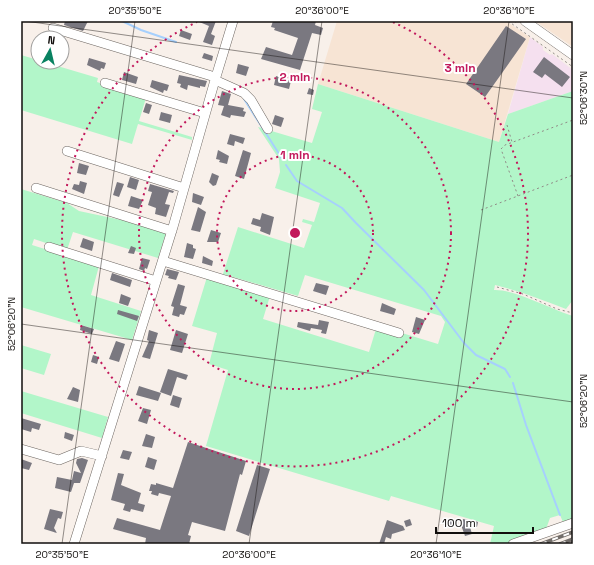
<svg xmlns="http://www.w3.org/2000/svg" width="594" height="565" font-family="'Space Grotesk',sans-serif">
  <rect width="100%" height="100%" fill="#f8f0ea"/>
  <path fill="#f5e0ef" d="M530 37 543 47V50L550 55 552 54 573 70V91L508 114Z"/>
  <path fill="#f7e4d4" d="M337 21H506L530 37 499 142 318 84Z
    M535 21H573V47Z"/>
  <path fill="#b2f6c9" d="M21 55 38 60V62H44L98 78 97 82 146 98 139 121 192 137V140L138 124 132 144 21 110Z
    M318 84 499 142 508 114 573 91V300L566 309C543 300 520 291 495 285L494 290C514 289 553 310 573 316V519L563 522 560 515 550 518 546 529 507 544H490L494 526 391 496 389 501 206 446 228 370 209 364 217 333 192 326 207 277 270 296 263 319 369 352 376 329 402 333 438 344 445 322 441 316 305 275 298 296 223 274 238 227 304 248 312 225 302 222 303 219 314 222 320 203 275 188 280 172 279 159 258 127 312 143 322 112 312 109Z
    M21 189 67 203 79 211 126 221 166 233 158 258 73 232 67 250 34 239 32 245 99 266 91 295 141 311 132 340 21 307Z
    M21 345 51 354 44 375 21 368Z
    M21 391 108 417 102 438 21 413Z"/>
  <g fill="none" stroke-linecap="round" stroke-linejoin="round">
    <path stroke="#a6d0fd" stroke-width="2" d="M122 21 141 30 176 42
      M244 99 283 160
      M286 165 297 181 342 208 356 223 424 290 464 343 476 355 505 369 510 377
      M513 383 526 425 560 515"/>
  </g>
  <path fill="#7a7880" d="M65 21H88L83 31 64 25Z
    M197 21H216L211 34 215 36 212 45 203 42 209 26Z
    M273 21H316L315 25 323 28 321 35 312 33 300 70 261 59 266 47 292 55 298 38 274 30 275 28 271 27Z
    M506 26 526 39 485 97 466 84Z
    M181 30 192 34 190 40 179 36Z
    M204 53 213 56 212 61 202 58Z
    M544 57 570 77 562 87 545 74 542 78 533 72Z
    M89 58 106 63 104 69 101 68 100 71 87 65Z
    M238 64 249 67 246 76 236 73Z
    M124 72 138 77 136 84 122 80Z
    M179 75 207 81 205 87 200 86V88L188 85 187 90 180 87 181 84 177 83Z
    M276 76 291 81 289 89 274 85Z
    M152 80 169 85 167 91 164 90 163 93 150 87Z
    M309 88 314 90 313 95 307 94Z
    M222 91 231 94 228 105 244 108 243 111 246 112 244 117 231 115 230 118 221 115 224 106 218 105Z
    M146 103 152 105 149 114 143 112Z
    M161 112 172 115 170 123 159 120Z
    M275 115 284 118 281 127 272 124Z
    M230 134 245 138 243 144 235 141 234 146 227 144Z
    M218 150 229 156 227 164 219 162 220 160 216 159Z
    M243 150 251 153 244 179 235 176Z
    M79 163 89 166 86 175 77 173Z
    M212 173 219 176 216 185 213 186 209 182Z
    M130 177 139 180 136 190 127 187Z
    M80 181 87 183 84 194 72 189 74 184 79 185Z
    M117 182 124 184 119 197 113 195Z
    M150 184 174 191 173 193 169 192 165 204 170 205 166 217 155 214 156 208 148 205 152 192 148 191Z
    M193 193 204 197 201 205 192 202Z
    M131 196 143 200 139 209 128 206Z
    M198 207 206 212 200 232 191 230Z
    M262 213 274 217 270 235 260 231 261 227 251 224 253 218 260 220Z
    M211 230 221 233 218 242H207Z
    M83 238 94 242 92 251 80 247Z
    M187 243 193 245V248L196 249 193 259 184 257Z
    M131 246 136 248 134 254 128 253Z
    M203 256 213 261 212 266 202 263Z
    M142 258 150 260 147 269 145 268 144 271 139 269Z
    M167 269 179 272 176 280 168 278 169 276 165 275Z
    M112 273 132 280 130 287 110 280Z
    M316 283 329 286 326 295 313 291Z
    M178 284 185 286 180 305 187 307 184 315 180 314 179 317 172 315 174 307 171 306Z
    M121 294 131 298 128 306 119 303Z
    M382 303 396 309 394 315 380 311Z
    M118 310 139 316 137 321 117 314Z
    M416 317 425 320 419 334 412 332Z
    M319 320 329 322 326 334 321 333 322 330 311 328 310 331 297 327 298 322 318 325Z
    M81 325 94 329 92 334 80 330Z
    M149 330 158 333 150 359 142 357 149 341 147 340Z
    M176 330 188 334 182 353 170 350Z
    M116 341 125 344 119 362 109 359Z
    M93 355 99 357 97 364 91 362Z
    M168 369 188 375 186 380 177 377 171 396 160 392Z
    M139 386 161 393 158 401 136 395Z
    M73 387 80 390 78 402 67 399Z
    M173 395 182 398 179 408 170 405Z
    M143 408 151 410 147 424 138 421Z
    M21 418 41 424 39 430 32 428 31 432 21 429Z
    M65 432 74 435 72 441 64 438Z
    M146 434 155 437 152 448 142 446Z
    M188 442 246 461 242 475 240 474 225 531 192 522 188 535 191 536 189 544H145L146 538 113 529 117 518 160 530 171 496 159 493 158 496 151 494 152 491H149L151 484 156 485V483L173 488Z
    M123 450 132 452 129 460 120 458Z
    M148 457 157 460 154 470 145 467Z
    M82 458 88 460 80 483H74L71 492 55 488 57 477 72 480 74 471 81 473 76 463 77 459Z
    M21 459 32 463 29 470 21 468Z
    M257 465 270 469 249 536 236 531Z
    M118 473 124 474 121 485 141 493 138 503 145 505 143 512 131 509 130 512 123 510 125 504 111 500Z
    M50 509 63 512 61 519 58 518 54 528 57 533 44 529Z
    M410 519 412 525 406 527 404 521Z
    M450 519 452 520 454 525 445 528 443 522Z
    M463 519 468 520 472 534 465 536 461 525Z
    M387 520 403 526 405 530 392 534 391 539 386 537 384 544H379Z
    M472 520 478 522 477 527 470 525Z"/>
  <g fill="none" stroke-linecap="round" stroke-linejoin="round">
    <g stroke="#6e6762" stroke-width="10">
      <path id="minor" d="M525 21 573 55
        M53 28 215 77
        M215 80 244 93 251 100 268 129
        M105 83 205 113
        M67 151 184 188
        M36 188 172 231
        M49 247 156 281
        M163 261 399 333
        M21 449 59 460 81 451 102 456
        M74 544 173 227 215 80 233 21
        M513 544 573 523"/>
    </g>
    <path stroke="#908a86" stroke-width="1" stroke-dasharray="2 3" stroke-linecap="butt" d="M508 21 573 67
      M514 21 518 24
      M507 125 512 142
      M518 196 501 149 505 145 573 120
      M481 210 573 175
      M497 287 523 294 557 309 573 313"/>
    <use href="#minor" stroke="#fff" stroke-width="9"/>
    <g stroke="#726d69" stroke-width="3.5">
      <path id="rail" d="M541 544 573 532
        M560 544 573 539"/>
    </g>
    <use href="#rail" stroke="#fff" stroke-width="2" stroke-dasharray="6" stroke-linecap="butt"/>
  </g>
  <path fill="none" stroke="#110e0c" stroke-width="1" stroke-opacity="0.45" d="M25 21 573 98M21 324 573 402M62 544 135 21M249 544 322 21M436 544 509 21"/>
  <g fill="none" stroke="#c2185b" stroke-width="2" stroke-dasharray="2 4">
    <circle cx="295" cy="233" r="78"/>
    <circle cx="295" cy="233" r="156"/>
    <path d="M393 22A233 233 0 1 1 197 22"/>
  </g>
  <circle cx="295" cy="233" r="6" fill="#c2185b" stroke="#fff" stroke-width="2"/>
  <g font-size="12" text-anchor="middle" font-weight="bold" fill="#c2185b" stroke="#fff" stroke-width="4" stroke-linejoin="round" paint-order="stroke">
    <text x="460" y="72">3 min</text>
    <text x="295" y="81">2 min</text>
    <text x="295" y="159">1 min</text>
  </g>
  <rect width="594" height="565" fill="none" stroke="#ffffff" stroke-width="44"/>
  <g transform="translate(50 50) rotate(8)"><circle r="19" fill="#ffffff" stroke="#a09f9e"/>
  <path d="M0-3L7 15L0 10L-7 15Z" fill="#098261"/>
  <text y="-6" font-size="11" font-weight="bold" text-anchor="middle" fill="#110e0c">N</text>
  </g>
  <path d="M436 527v6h97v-6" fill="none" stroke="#110e0c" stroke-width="2"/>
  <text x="442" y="527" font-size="12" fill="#110e0c" stroke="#ffffff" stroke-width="3" paint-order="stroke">100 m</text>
  <rect x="22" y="22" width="550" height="521" fill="none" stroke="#110e0c" stroke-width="1.5"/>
  <g font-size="10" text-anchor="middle" fill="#110e0c">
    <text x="135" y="14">20°35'50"E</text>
    <text x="322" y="14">20°36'00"E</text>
    <text x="509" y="14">20°36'10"E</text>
    <text transform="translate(583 98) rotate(-90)" y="4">52°06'30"N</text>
    <text transform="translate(11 324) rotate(-90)" y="4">52°06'20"N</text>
    <text transform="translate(583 401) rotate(-90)" y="4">52°06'20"N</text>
    <text x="62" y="558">20°35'50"E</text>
    <text x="249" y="558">20°36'00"E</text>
    <text x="436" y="558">20°36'10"E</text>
  </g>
</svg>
